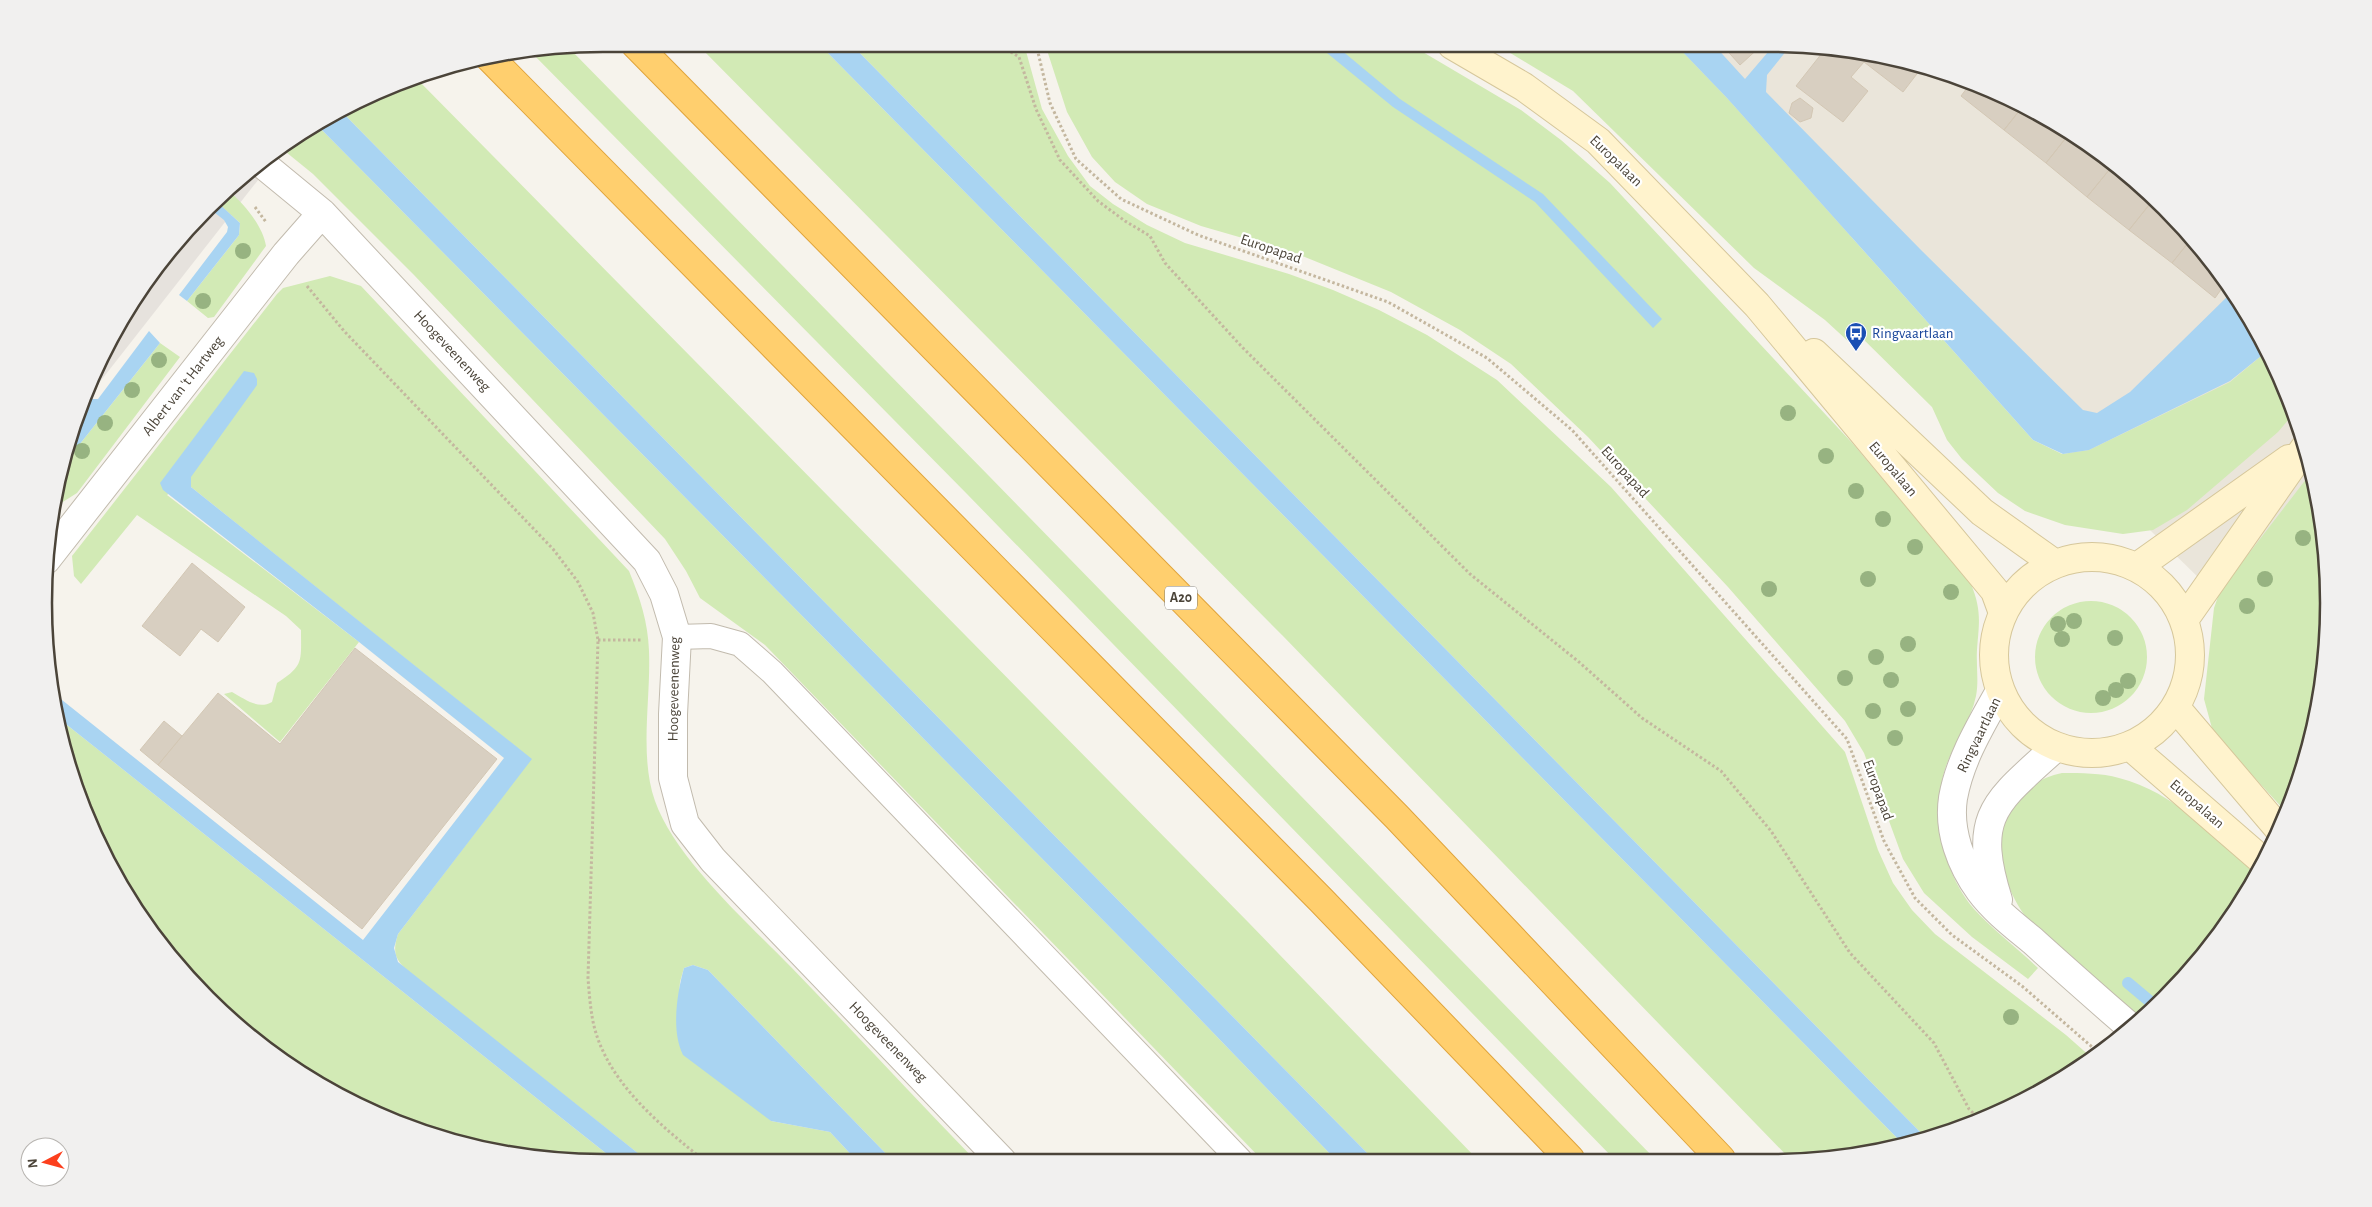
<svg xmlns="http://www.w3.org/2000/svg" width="2372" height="1207" font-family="'Alegreya Sans',sans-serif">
  <rect width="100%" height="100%" fill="#f6f3ec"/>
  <path fill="#eae5da" d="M1656 45H1805L1913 63 2016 101 2109 159 2189 234 2253 323 2298 423 2323 530 2327 640 2318 695Z"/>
  <path fill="#e6e2dd" d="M287 143 81 406 86 389 138 293 183 234 263 160Z"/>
  <path fill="#d2eab5" d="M697 44H819L1901 1142 1842 1158 1790 1159 1282 635Z
    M851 44H1024L1042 109 1068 156 1090 186 1113 204 1147 225 1185 243 1289 274 1333 290 1379 310 1427 335 1497 380 1611 487 1845 752 1878 850 1893 883 1912 910 1935 934 2066 1035 2092 1058 1982 1121 1924 1136Z
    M1045 44 1411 45 1521 110 1561 140 1610 183 1854 445 1971 584C1982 611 1979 623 1977 650 1976 665 1979 681 1976 696 1971 721 1953 744 1945 769 1931 814 1943 873 1974 909 1993 930 2017 948 2038 968L2028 979 1972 937 1924 893 1903 859 1864 753 1845 721 1728 587 1588 437 1511 364 1460 330 1391 292 1295 253 1201 226 1147 204 1115 182 1092 157 1067 112Z
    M1497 45H1676L1727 98 2033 440 2062 454 2089 450 2230 382 2266 352 2294 413 2278 432 2187 510 2153 530 2123 534 2065 525 2025 511 1998 493 1962 459 1947 440 1932 407 1856 332 1850 343 1825 320 1754 268 1573 91Z
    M568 47 989 476 1655 1159H1614L967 494 530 51Z
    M415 77 1249 923 1477 1159 1374 1160 341 111Z
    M316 124 1169 987 1336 1160H1262L765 645 700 598 686 571 665 539 414 275 313 174 281 148Z
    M229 191C244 204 263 226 266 246L214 317 208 318 187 301 239 235 240 223 217 202Z
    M330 276 361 286 629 571C640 598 648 622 649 651 651 699 639 756 655 801 675 858 748 923 791 967 853 1031 914 1097 976 1161H893L708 970 693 965 684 968 680 982 677 1018 771 1121 830 1132 857 1161 649 1162 413 976C397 961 391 956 398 934L531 759 191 487V477L167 495 359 642 280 742 224 694 232 692C245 699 258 710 272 702L277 683C304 666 301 661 301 630L286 616 137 515 81 584 74 576 72 556 277 294 283 288Z
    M160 343 180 357 77 493 58 505H53L64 464Z
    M2310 474 2323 530 2326 598 2322 653 2324 656 2309 748 2285 811 2213 732 2204 699 2214 608 2220 591Z
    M2035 657a56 56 0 1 1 112 0a56 56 0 1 1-112 0Z
    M57 717 617 1162H567L459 1144 356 1106 292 1069 208 1000 138 915 101 851 63 749Z
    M2062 773C2082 773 2101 773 2119 778 2175 792 2215 838 2256 874L2212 944 2138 1019C2118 1001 2098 983 2078 966 2063 953 2047 941 2035 928 2008 899 1991 852 2007 815 2017 792 2038 778 2062 773Z"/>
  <path fill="#a9d4f2" d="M819 44H851L1924 1136 1901 1142Z
    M1316 44H1334L1400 99 1543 194 1662 319 1653 328 1535 202 1393 107Z
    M1676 45H1714L1745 79 1774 45H1791L1767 75 1766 92 1922 251 2083 410 2097 413 2130 392 2231 293 2253 323 2266 352 2230 381 2089 450 2063 454 2033 440 1727 98Z
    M341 111 1374 1160H1336L1169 987 316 124Z
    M217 202 240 223 239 235 187 301 179 295 227 232 228 227 224 220 210 209Z
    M149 331 160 343 64 464 84 399H98Z
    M244 371 254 373 257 379V385L191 477V487L532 759 398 934 394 948 398 962 649 1162H617L57 717 52 692 363 940 504 758 359 642 163 490 160 483Z
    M2326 598 2327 640 2324 656 2322 653 2318 629Z
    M693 965 708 970 893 1161H857L830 1132 771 1121 683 1055C671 1031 677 993 684 968Z"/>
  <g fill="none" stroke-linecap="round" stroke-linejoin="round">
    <path stroke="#a9d4f2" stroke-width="12" d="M2128 983 2153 1004"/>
  </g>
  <path fill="#d8cfc1" stroke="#d3c7b4" d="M1722 45H1760L1761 46 1740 65Z
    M1826 48 1834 54 1837 50 1913 63 1923 66 1903 92 1864 62 1851 77 1868 91 1843 122 1796 86Z
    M1970 84 2016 101 2023 106 2004 130 1961 96Z
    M1800 98 1813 108 1811 118 1800 122 1789 113 1792 103Z
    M2023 106 2069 134 2046 163 2004 130Z
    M2069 134 2114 164 2087 197 2046 163Z
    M2114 164 2153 200 2129 230 2087 197Z
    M2153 200 2192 238 2172 263 2129 230Z
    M2192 238 2225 284 2215 298 2172 263Z
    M192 563 245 607 218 642 201 629 180 656 142 626Z
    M355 648 497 759 362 929 158 765 218 693 280 744Z
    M164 721 182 736 158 765 140 750Z"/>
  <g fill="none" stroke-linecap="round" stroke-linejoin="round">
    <g stroke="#c2bbae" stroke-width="26">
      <path id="lane" d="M677 637 711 636 740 644 772 672 1240 1160"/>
    </g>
    <g stroke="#c2bbae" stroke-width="30">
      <path id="street" d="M260 162 322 213 647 561 664 594 677 637 673 714V778L685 824 713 860 1002 1161
        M46 560 286 254 322 213
        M2000 691C1981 725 1960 759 1953 798 1948 831 1961 865 1980 891 1994 910 2015 926 2033 941 2065 970 2097 998 2130 1027
        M1998 900C1971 814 1996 802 2056 747"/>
    </g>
    <g stroke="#d6c79b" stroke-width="30">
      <path id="secondary" d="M1452 45 1524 87 1598 141 1757 305 1995 591 2003 613
        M1814 353 1982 512 2055 564
        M1994 655a98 98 0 1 1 196 0a98 98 0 1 1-196 0Z
        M2137 567 2289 459
        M2184 620 2304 449
        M2176 708 2279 829
        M2130 746 2264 862"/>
    </g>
    <g stroke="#e0a43c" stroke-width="30">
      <path id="highway" d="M635 44 1397 817 1721 1159
        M488 56 1321 900 1570 1159"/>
    </g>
    <path stroke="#c4b79f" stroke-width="3" stroke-dasharray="2.5 2.5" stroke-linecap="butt" d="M998 44 1019 57 1036 109 1060 160 1098 201 1125 221 1150 236 1165 263 1242 347 1470 574 1579 662 1642 718 1721 771 1771 831 1850 953 1934 1043 1969 1109 1981 1121
      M1036 44 1050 103 1076 159 1121 199 1198 235 1388 302 1487 358 1572 430 1847 739 1884 841 1915 898 1952 935 2022 986 2099 1053
      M255 207 266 222
      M307 286 344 331 553 549 578 582 593 613 598 640 588 978C589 991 590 1004 592 1016 602 1079 660 1125 706 1162
      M598 640H642"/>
    <use href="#lane" stroke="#fff" stroke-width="24"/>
    <use href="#street" stroke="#fff" stroke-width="28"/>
    <use href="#secondary" stroke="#fff3cd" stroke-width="28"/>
    <use href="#highway" stroke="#ffcf6e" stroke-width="28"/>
  </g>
  <g fill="#97b381">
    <circle cx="243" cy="251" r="8"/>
    <circle cx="203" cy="301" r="8"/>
    <circle cx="159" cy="360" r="8"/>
    <circle cx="132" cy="390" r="8"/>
    <circle cx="1788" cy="413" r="8"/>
    <circle cx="105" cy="423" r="8"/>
    <circle cx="82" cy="451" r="8"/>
    <circle cx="1826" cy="456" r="8"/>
    <circle cx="1856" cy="491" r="8"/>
    <circle cx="1883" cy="519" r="8"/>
    <circle cx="2303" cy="538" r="8"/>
    <circle cx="1915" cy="547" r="8"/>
    <circle cx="1868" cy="579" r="8"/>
    <circle cx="2265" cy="579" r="8"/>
    <circle cx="1769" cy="589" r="8"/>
    <circle cx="1951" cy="592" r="8"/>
    <circle cx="2247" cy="606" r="8"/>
    <circle cx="2074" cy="621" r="8"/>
    <circle cx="2058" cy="624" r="8"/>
    <circle cx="2115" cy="638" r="8"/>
    <circle cx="2062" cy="639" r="8"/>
    <circle cx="1908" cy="644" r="8"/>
    <circle cx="1876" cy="657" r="8"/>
    <circle cx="1845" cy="678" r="8"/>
    <circle cx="1891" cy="680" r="8"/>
    <circle cx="2128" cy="681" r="8"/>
    <circle cx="2116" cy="690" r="8"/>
    <circle cx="2103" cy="698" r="8"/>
    <circle cx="1908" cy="709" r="8"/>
    <circle cx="1873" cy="711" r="8"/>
    <circle cx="1895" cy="738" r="8"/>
    <circle cx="2011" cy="1017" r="8"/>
  </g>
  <defs>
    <g id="bus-pin" transform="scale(1.125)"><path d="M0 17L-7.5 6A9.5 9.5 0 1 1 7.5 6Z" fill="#1a4fb4" stroke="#fff"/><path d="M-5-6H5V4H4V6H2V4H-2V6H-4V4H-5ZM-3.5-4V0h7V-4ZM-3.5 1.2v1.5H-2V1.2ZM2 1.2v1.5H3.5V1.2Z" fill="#fff"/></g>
  </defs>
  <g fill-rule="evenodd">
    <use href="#bus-pin" x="1856" y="333"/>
  </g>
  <g text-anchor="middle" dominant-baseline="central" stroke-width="4.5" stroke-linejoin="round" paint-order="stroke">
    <rect fill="#fff" stroke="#817c74" stroke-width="1" x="1165" y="586.5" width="32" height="23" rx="4"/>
    <g font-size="14" font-weight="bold" fill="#4b4439">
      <text x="1181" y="598">A20</text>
    </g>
    <g font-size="15" fill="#4b4439" stroke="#fff">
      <text transform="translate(1616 161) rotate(44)">Europalaan</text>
      <text transform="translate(1271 249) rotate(19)">Europapad</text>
      <text transform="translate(452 351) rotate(47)">Hoogeveenenweg</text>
      <text transform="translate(183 386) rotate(-52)">Albert van 't Hartweg</text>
      <text transform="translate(1893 469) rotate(50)">Europalaan</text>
      <text transform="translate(1625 472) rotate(48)">Europapad</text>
      <text transform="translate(674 689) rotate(-89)">Hoogeveenenweg</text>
      <text transform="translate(1979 735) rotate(-64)">Ringvaartlaan</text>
      <text transform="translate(1878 790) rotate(70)">Europapad</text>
      <text transform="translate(2197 804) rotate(41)">Europalaan</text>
      <text transform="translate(888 1042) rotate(46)">Hoogeveenenweg</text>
    </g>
    <g font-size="15" fill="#164399" stroke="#fff" text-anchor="start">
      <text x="1872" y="333">Ringvaartlaan</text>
    </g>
  </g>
  <path d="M0 0H2372V1207H0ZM603 52H1769A551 551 0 0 1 2320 603V603A551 551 0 0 1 1769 1154H603A551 551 0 0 1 52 603V603A551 551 0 0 1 603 52Z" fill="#f1f0ef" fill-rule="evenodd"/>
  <path fill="none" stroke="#4b4439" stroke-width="2.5" d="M603 52H1769A551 551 0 0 1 2320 603V603A551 551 0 0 1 1769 1154H603A551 551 0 0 1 52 603V603A551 551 0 0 1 603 52Z"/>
  <g transform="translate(45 1162) rotate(264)"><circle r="24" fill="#ffffff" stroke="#b7b4b0"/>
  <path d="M0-4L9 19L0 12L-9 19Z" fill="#fc3f1d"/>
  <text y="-8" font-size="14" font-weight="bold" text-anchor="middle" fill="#4b4439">N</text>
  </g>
</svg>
